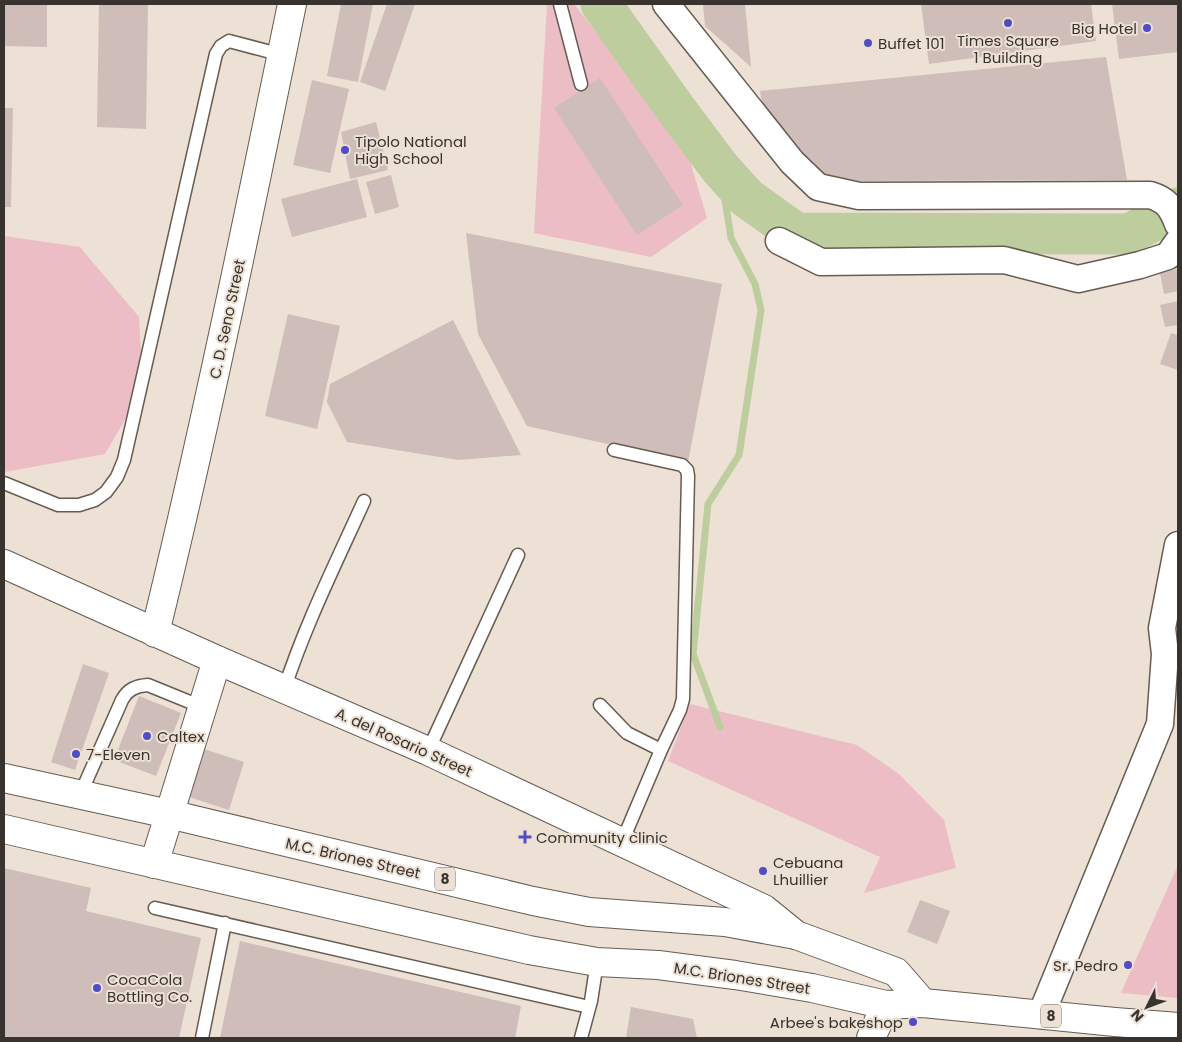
<svg xmlns="http://www.w3.org/2000/svg" width="1182" height="1042" font-family="Poppins,sans-serif">
  <rect width="100%" height="100%" fill="#ede0d4"/>
  <path fill="#ecbdc5" d="M547 4H574L687 151 707 218 651 257 534 233Z
    M4 236 80 247 139 317 143 389 105 454 4 472Z
    M690 704 857 745 899 774 944 820 956 868 864 893 880 857 668 761Z
    M1178 865V998L1121 993Z"/>
  <g fill="none" stroke-linecap="round" stroke-linejoin="round">
    <path stroke="#bdcd9d" stroke-width="7" d="M720 727 693 654 708 504 739 455 761 310 755 284 731 238 720 168"/>
    <path stroke="#bdcd9d" stroke-width="41" d="M601 4 675 108 720 168 747 198 796 233 1129 234 1178 208"/>
  </g>
  <path fill="#cebdb8" d="M4 4H47V47L4 46Z
    M99 4H148L146 129 97 127Z
    M341 4H373L358 82 327 76Z
    M387 4H415L385 91 360 82Z
    M703 4H745L751 67 705 26Z
    M921 4H1091L1096 41 929 64Z
    M1112 4H1178V52L1119 59Z
    M1106 57 1127 180 841 181 822 180 762 104 760 91Z
    M600 78 683 205 637 235 554 108Z
    M312 80 349 89 330 173 293 165Z
    M4 108H13L11 207H4Z
    M376 122 388 170 350 179 341 132Z
    M391 175 399 207 375 214 366 182Z
    M357 179 367 217 292 237 281 199Z
    M466 233 722 284 688 462 527 426 478 334Z
    M1178 269V291L1164 294 1160 273Z
    M1178 301V325L1165 327 1160 305Z
    M288 314 340 326 317 429 265 416Z
    M453 320 521 455 458 460 347 442 327 402 330 384Z
    M1171 333 1178 335V370L1160 364Z
    M83 664 109 673 75 770 51 762Z
    M139 696 181 713 156 776 114 760Z
    M204 749 244 762 229 810 189 797Z
    M4 868 91 888 86 911 201 938 179 1038H4Z
    M920 900 950 911 937 944 907 932Z
    M240 941 521 1006 515 1038H220Z
    M631 1007 693 1019 697 1038H626Z"/>
  <g fill="none" stroke-linecap="round" stroke-linejoin="round">
    <g stroke="#675c52" stroke-width="15">
      <path id="lane" d="M560 4 581 84
        M614 450 682 465 687 470 688 476 683 699 680 710 661 750 622 842
        M4 483 58 505H79L95 500 106 492 117 477 124 460 216 54 221 46 229 41 282 55
        M284 690C305 625 336 563 364 501
        M600 705 627 733 661 750
        M428 751 518 555
        M80 795 122 700C128 689 136 686 148 685L202 707
        M155 908 589 1007
        M202 1038 225 923
        M581 1038 591 1001 597 962"/>
    </g>
    <g stroke="#675c52" stroke-width="29">
      <path id="street" d="M666 4 792 162 818 187 859 196 1150 195C1167 200 1172 208 1178 224
        M779 241 821 262 1004 260 1078 279 1140 265 1168 256 1178 242
        M1041 1015 1160 724 1165 654 1162 628 1178 545"/>
    </g>
    <g stroke="#675c52" stroke-width="30">
      <path id="secondary" d="M4 564 217 660 428 751 764 909 796 935
        M155 633C206 424 249 214 292 4
        M154 864 217 660
        M871 1038 886 1005"/>
    </g>
    <g stroke="#675c52" stroke-width="30">
      <path id="primary" d="M4 778 169 814 533 901 589 912 725 922 796 935 896 972 923 1003
        M4 829 529 950 597 962 658 965 735 975 812 988 886 1005 923 1003 1115 1022 1178 1027"/>
    </g>
    <use href="#lane" stroke="#fff" stroke-width="12"/>
    <use href="#street" stroke="#fff" stroke-width="26"/>
    <use href="#secondary" stroke="#fff" stroke-width="28"/>
    <use href="#primary" stroke="#fff" stroke-width="28"/>
  </g>
  <g fill="#504cc3" stroke="#ede0d4" stroke-width="2">
    <circle cx="1008" cy="23" r="5"/>
    <circle cx="1147" cy="28" r="5"/>
    <circle cx="868" cy="43" r="5"/>
    <circle cx="345" cy="150" r="5"/>
    <circle cx="147" cy="736" r="5"/>
    <circle cx="76" cy="754" r="5"/>
    <path d="M522.5 829.5h5v5h5v5h-5v5h-5v-5h-5v-5h5z"/>
    <circle cx="763" cy="871" r="5"/>
    <circle cx="1128" cy="965" r="5"/>
    <circle cx="97" cy="988" r="5"/>
    <circle cx="913" cy="1022" r="5"/>
  </g>
  <g text-anchor="middle" dominant-baseline="central" stroke-width="4" stroke-linejoin="round" paint-order="stroke">
    <g fill="#ede0d4" stroke="#6e6760" stroke-width="1">
      <rect x="435" y="867.5" width="20" height="23" rx="4"/>
      <rect x="1041" y="1004.5" width="20" height="23" rx="4"/>
    </g>
    <g font-size="14" font-weight="bold" fill="#38332f">
      <text x="445" y="879">8</text>
      <text x="1051" y="1016">8</text>
    </g>
    <g font-size="15" fill="#38332f" stroke="#ede0d4" text-anchor="start">
      <text x="1137" y="28" text-anchor="end">Big Hotel</text>
      <text x="1008" y="40" text-anchor="middle">Times Square<tspan x="1008" dy="17">1 Building</tspan></text>
      <text x="878" y="43">Buffet 101</text>
      <text x="355" y="141">Tipolo National<tspan x="355" dy="17">High School</tspan></text>
      <text x="157" y="736">Caltex</text>
      <text x="86" y="754">7-Eleven</text>
      <text x="536" y="837">Community clinic</text>
      <text x="773" y="862">Cebuana<tspan x="773" dy="17">Lhuillier</tspan></text>
      <text x="1118" y="965" text-anchor="end">Sr. Pedro</text>
      <text x="107" y="979">CocaCola<tspan x="107" dy="17">Bottling Co.</tspan></text>
      <text x="903" y="1022" text-anchor="end">Arbee's bakeshop</text>
    </g>
    <g font-size="15" fill="#38332f" stroke="#ede0d4">
      <text transform="translate(227 319) rotate(-78)">C. D. Seno Street</text>
      <text transform="translate(404 742) rotate(24)">A. del Rosario Street</text>
      <text transform="translate(353 858) rotate(13)">M.C. Briones Street</text>
      <text transform="translate(742 978) rotate(9)">M.C. Briones Street</text>
    </g>
  </g>
  <rect width="1182" height="1042" fill="none" stroke="#38332f" stroke-width="10"/>
  <g transform="translate(1147 1007) rotate(228)" stroke="#ede0d4" stroke-width="4" paint-order="stroke">
  <path d="M0-4L9 19L0 12L-9 19Z" fill="#38332f"/>
  <text y="-8" font-size="14" font-weight="bold" text-anchor="middle" fill="#38332f">N</text>
  </g>
</svg>
